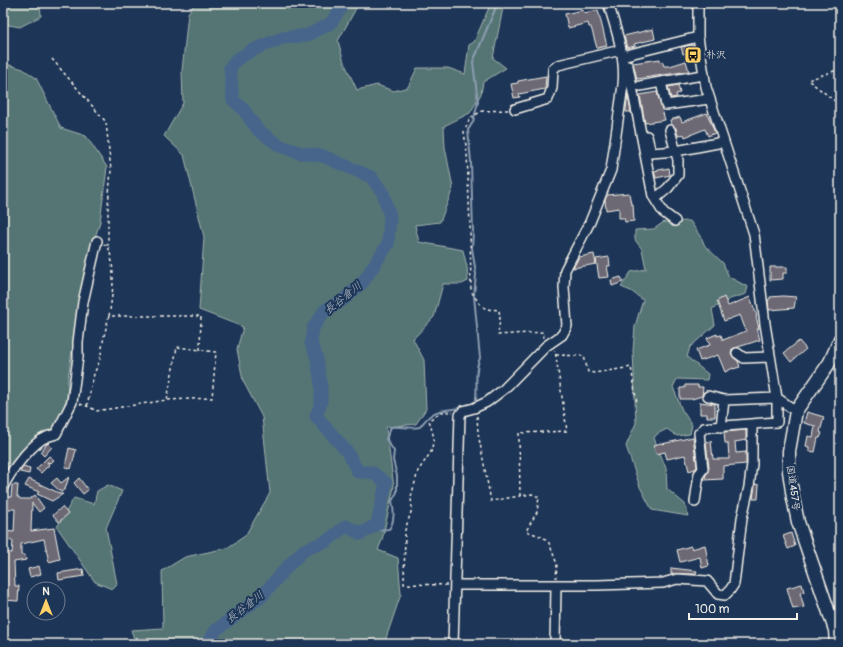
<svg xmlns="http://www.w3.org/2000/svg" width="843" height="647" font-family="Pangolin,'Klee One',sans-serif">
  <rect width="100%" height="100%" fill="#1d3557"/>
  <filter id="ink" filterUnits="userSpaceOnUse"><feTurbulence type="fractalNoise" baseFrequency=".025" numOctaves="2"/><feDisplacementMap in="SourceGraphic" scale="8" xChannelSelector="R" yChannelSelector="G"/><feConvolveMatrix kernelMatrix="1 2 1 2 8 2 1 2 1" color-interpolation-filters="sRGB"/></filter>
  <g filter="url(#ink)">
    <path fill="#547574" stroke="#a4b3ae" d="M3 3H40L41 16 20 27 3 24Z
      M195 3H359L338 41 344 62 357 90 377 85 394 91 408 87 417 68H448L465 74 469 45 474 42 491 3H504L493 58 506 68 483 82 481 94 470 113 444 126 445 147 453 188 440 222 415 225 419 242 463 250 467 267 468 281 462 284H443L434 317 413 339 424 360 426 409 416 424 386 427 394 487 382 540 378 550 398 558 401 594 384 644H136L131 630 163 628 162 571 185 557 227 548 245 536 270 493 262 417 243 381 237 349 243 327 199 310 204 237 184 155 164 136 183 103 182 71 188 13Z
      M3 63 23 69 36 78 61 128 86 136 107 167 100 222 84 272 68 377 67 398 56 427 3 472Z
      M690 221 702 239 705 246 723 263 729 277 748 287 746 294 730 299 712 309 715 325 690 347 687 357 708 374 707 380 677 379 673 387 682 410 692 425 690 434 677 436 667 429 657 434 654 438 666 468 667 489 685 504 688 516 652 510 640 487 626 446 636 423 633 351 635 326 643 300 631 291 621 287 631 272 646 269 642 249 635 240V230L654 229 664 222Z
      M108 485 122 491 106 528 117 584 112 589 95 582 57 527 74 498 94 504 97 491Z"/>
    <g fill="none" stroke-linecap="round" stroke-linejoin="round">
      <path stroke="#8c9db0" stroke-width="2" d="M475 404C479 388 473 373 480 358L474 296 476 274 472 248 473 233 471 162 468 130 473 122 478 102 473 62 496 7 497 3
        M365 531 389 529C395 522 394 509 392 501L397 492V476L393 460 394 451 386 439 391 427C401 426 410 429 420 427 433 408 441 411 461 408"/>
      <path stroke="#46658b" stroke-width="13" d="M207 644 216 630 261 597 287 567 304 550 327 541 346 526 361 534 377 524 386 483 372 472H358L348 453 316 416 321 403V385L317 358 311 343 313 328 325 310 342 301 363 282 388 244 390 216 383 193 371 177 323 156 301 153 280 146 258 130 243 109 233 100 230 68 236 60 251 51 282 38 308 35 331 23 342 6 341 3"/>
    </g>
    <path fill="#6c6975" stroke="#f4f1e8" d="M583 10 584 13 598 10 607 46 597 48 591 27H589L588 23 568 28 565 14Z
      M653 29 655 39 634 44 635 46 627 48 624 36Z
      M692 45 694 52 683 54 681 47Z
      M660 59V62L662 61 664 66H670L686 61 689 71 637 79 633 63Z
      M546 76 545 89 519 94 520 97 514 98 511 84 518 83V81Z
      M678 85 680 93 676 94 677 97 671 98 668 87Z
      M657 92 665 120 645 123 640 95Z
      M628 96 631 112H626V108Z
      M707 113 715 133 708 136 705 129 685 137 684 134 678 136 676 128 671 124 670 120 680 117 682 122Z
      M669 168 670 175 656 178 654 171Z
      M629 193 631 204H633L634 221 625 222 624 218H619V208L606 210 605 200 607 195Z
      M594 254 596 264 573 268 579 257Z
      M609 257 610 266H607L609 277 599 278 596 259Z
      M770 267H787V273H783V279L770 280Z
      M621 277 623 282 612 286 611 280Z
      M783 296 796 297 794 308 769 310 768 300 770 299V297Z
      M724 297 728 306 750 297 757 316H756L759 329H757L760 340 732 349 731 355 738 361 740 367 733 369V368L725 372 718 355 700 361 696 350 710 345 707 338 717 334V336L721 335 723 340 746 331 740 315 724 321 717 301Z
      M799 341 806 349 791 362 784 353Z
      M685 385H698V387H703L702 396 692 399H680V388H685Z
      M700 402 715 404V417H707V414H700Z
      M807 412 824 417 820 432 822 433 820 438H818L815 452 809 451V447L806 446 808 436 813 437 815 426 804 423Z
      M746 430V440L735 442 736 453 746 452V464L723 466V479L704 480 709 468 706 442 711 441 713 459H729L728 443H725L724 432Z
      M693 437 697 467 695 469 689 471 685 455 667 459 665 452 656 454 654 445 661 443 662 444Z
      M48 443 52 447 44 456 40 452Z
      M69 448 76 450 71 469 65 467Z
      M49 456 54 460 51 463 47 462 49 465 41 473 36 469Z
      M23 467 30 469 29 474 20 472Z
      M69 477 65 489 61 492 51 483 57 478 61 483Z
      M79 478 88 490 83 494 74 483Z
      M29 479 61 494H63L52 501 37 494 39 492 25 486Z
      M755 484 759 485 758 499H753Z
      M12 485H18L17 497H19L20 499H30L35 495 44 508 39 512 32 503 31 531 54 528 60 559 49 562 44 539 21 544V555H25L26 560 14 562 15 586H19L18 601 3 600V552L12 553 13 541 3 540V531L14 532 15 509H3V497H11Z
      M62 507 68 514 59 522 53 515Z
      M791 533 795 546 788 549 783 536Z
      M705 545 709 566 702 568 700 557 680 562 677 550 691 546 692 549Z
      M39 566 41 574 30 577 28 569Z
      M671 568 697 571 696 574H671Z
      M83 569 84 576 59 580 58 573Z
      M802 584 804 592 800 593 804 607 793 609 787 588Z"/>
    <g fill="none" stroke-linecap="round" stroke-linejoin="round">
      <g stroke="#f4f1e8" stroke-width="12">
        <path id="minor" d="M622 56 698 37
          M628 66 653 196 663 212 675 221
          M703 75 661 82 666 105 709 99
          M640 86 661 82
          M515 109 548 99 552 88 553 69 558 65 621 50
          M647 136 651 153 676 151 723 142
          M655 199 668 188 678 175V160L670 130
          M737 353 744 358 770 357
          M708 396 724 400 777 398 796 411
          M721 427 724 400
          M3 487C10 472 28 449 41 440 46 437 51 435 56 434L72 402 78 357V342L83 302 97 241
          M695 502 699 474 703 469 699 433 704 428 712 427 777 422V398L765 324 754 234 706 87 698 37V3
          M455 585H597L663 583 677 579 707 581 718 594 725 595 730 590 734 584 742 518 749 487 752 464V425
          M453 644 460 415 463 411 474 408 487 402 504 389 546 346 562 335 567 326 564 287 565 270 590 222 611 170 623 85C626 57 616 29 608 3
          M555 644 556 586"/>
      </g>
      <g stroke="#f4f1e8" stroke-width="15">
        <path id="highway" d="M836 644 835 630 798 522 793 498 789 471V451L796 411 830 362 840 339"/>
      </g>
      <path stroke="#f4f1e8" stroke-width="1.5" stroke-dasharray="3 3" stroke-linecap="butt" d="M52 59 106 122 111 170 108 206V246
        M840 68 834 71 808 80 840 105
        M508 110 482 111 470 118 464 132 467 153 470 227 471 291 479 303 486 309 499 310 500 318 498 335 543 332 544 338
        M104 244 108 246C116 270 113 292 109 316
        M556 355 584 356 588 372 595 373 631 367 637 404
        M80 404 90 407 96 411 167 400 177 347 216 352 212 398 167 400
        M87 406 94 374 100 360 104 336 109 316H201L200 350
        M477 416 478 433 491 501 532 494 539 497 537 512 526 531 543 537 549 543 557 564 556 578
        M520 496 519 433 567 431 555 350
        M447 585 404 584 405 530 412 509 411 497 418 471 431 452 434 438 429 420 442 412H453"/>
      <use href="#minor" stroke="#1d3557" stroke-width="9"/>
      <use href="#highway" stroke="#1d3557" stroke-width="12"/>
    </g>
  </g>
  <defs>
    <g id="bus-square" transform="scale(0.9)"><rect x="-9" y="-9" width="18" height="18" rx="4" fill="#ffd166" stroke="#1d3557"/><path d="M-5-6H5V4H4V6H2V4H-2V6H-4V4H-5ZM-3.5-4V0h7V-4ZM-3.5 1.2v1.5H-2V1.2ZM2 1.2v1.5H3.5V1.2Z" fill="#111"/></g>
  </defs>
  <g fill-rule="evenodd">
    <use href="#bus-square" x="693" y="55"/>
  </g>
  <g text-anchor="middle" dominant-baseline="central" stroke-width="4" stroke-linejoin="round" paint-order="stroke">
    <g font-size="10" fill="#f4f1e8" stroke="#1d3557" text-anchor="start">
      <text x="706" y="55">朴沢</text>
    </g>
    <g font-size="10" fill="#f4f1e8" stroke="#1d3557">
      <text transform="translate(793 488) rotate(82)">国道457号</text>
    </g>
    <g font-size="11" font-style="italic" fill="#b7c0c7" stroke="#1d3557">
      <text transform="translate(343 298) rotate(-39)">長谷倉川</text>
      <text transform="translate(245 607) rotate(-38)">長谷倉川</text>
    </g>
  </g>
  <rect width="843" height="647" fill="none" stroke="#1d3557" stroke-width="16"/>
  <rect x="8" y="8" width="827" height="631" fill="none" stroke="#f4f1e8" stroke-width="1.5" filter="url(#ink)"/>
  <g transform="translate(46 601)"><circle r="19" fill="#1d3557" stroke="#738091"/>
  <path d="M0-3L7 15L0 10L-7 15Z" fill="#ffd166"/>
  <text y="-6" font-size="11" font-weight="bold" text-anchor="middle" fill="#f4f1e8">N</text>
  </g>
  <path d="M689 613v6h108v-6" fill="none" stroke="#f4f1e8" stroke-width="2"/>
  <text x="695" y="613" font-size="12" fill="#f4f1e8" stroke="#1d3557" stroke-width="3" paint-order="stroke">100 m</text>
</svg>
